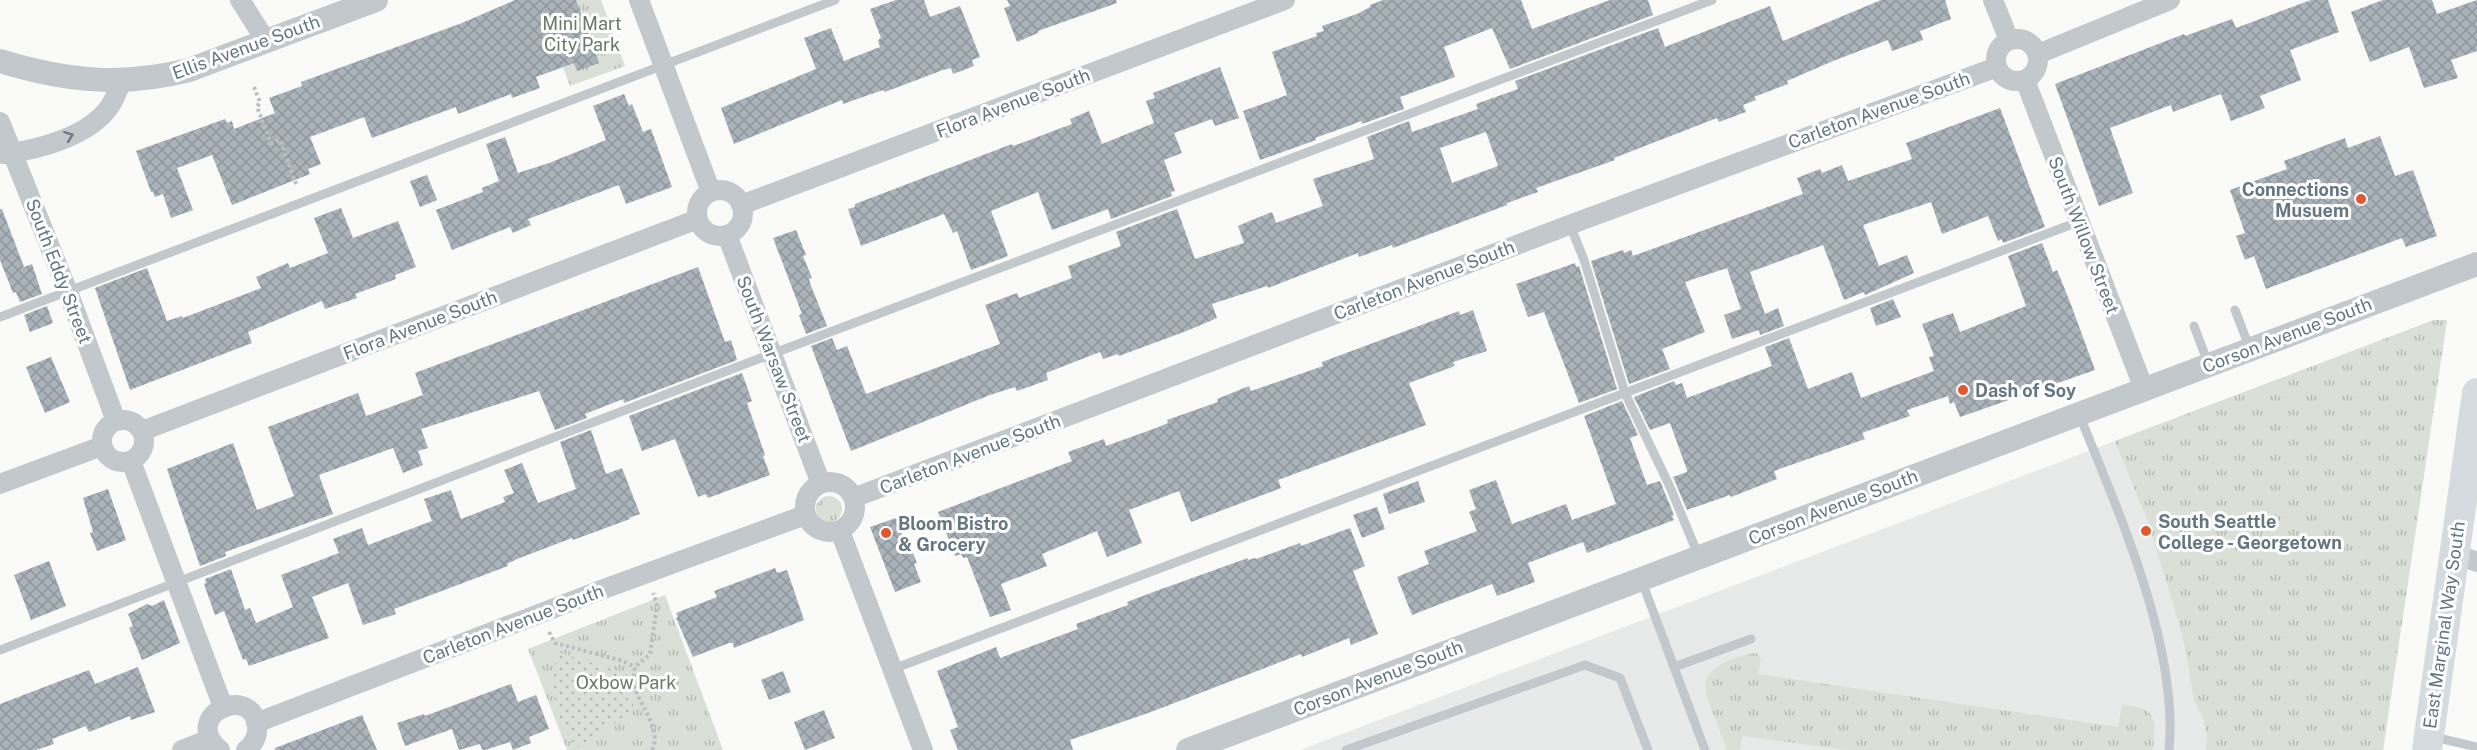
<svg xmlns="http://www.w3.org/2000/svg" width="2477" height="750" font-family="'Public Sans',sans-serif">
  <defs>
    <pattern id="grass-tufts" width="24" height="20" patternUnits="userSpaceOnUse" patternTransform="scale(1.5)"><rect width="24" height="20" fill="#dadfd7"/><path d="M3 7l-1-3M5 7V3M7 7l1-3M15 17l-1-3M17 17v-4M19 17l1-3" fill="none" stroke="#b4b9b4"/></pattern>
    <pattern id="garden-dots" width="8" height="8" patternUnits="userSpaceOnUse" patternTransform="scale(1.5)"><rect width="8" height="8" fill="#dadfd7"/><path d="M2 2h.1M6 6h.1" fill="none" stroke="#b4b9b4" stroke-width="1.8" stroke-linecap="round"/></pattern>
    <pattern id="building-cross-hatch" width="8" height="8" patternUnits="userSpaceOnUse" patternTransform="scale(1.5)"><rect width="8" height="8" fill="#aab3b9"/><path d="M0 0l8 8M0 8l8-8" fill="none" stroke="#8e969c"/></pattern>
  </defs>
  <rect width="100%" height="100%" fill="#fafaf8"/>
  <path fill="#e8e9e9" d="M2434 320H2447L2383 750H1300Z"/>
  <path fill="url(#grass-tufts)" d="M538 0H601L625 66 570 86Z
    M2434 320H2447L2383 750H2206L2207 738 2203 718 2194 700 2185 647 2173 603 2147 519 2115 441Z
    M816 509a13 13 0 1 1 26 0a13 13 0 1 1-26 0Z
    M665 595 723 750H567L528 649Z
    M1754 653 1758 654 1761 659 1758 674 2118 727 2122 705C2157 708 2156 717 2153 750H1848L1742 736 1740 750H1727L1707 697 1705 682C1713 663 1735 657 1754 653Z"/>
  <path fill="url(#garden-dots)" d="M558 652 627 674 625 694 636 709 576 748C554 714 548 692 558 652Z"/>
  <path fill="url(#building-cross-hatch)" fill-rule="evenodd" d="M515 0H576L599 63 577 71 574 63 536 77 540 88 512 98 511 94 458 114 456 107 372 138 364 117 310 137 321 164 308 169 310 174 232 205 212 155 177 168 193 210 171 218 163 194 155 197 153 192H151L136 151 225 119 227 123 232 121 234 129 275 113 269 98 302 86 301 82 462 23Z
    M896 0H924L930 17 960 6 980 57 972 60 974 66 953 74 951 68 943 70 885 92 883 90 843 104 842 100 734 144 721 108 816 69 804 38 831 28 844 61 880 47 878 40 881 38 870 9Z
    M1007 0H1116L1117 3 1038 31V33L1017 42 1004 8 1010 6Z
    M1383 0H1521L1532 29 1610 0H1648L1653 15 1510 69 1492 28 1444 47 1455 77 1400 97 1404 109 1362 124 1361 121 1351 125 1315 138 1316 140 1260 160 1243 111 1287 95 1272 52 1317 36 1316 33 1324 31 1322 26 1357 14 1370 7V5Z
    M1881 0H1945L1951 19 1920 31 1923 40 1892 51 1888 40 1833 61 1787 81 1788 84 1754 97 1756 100 1743 105 1746 112 1719 122 1717 118 1614 158 1615 160 1536 188 1538 192 1507 203V205L1393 248 1392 245 1359 257 1358 253 1268 288 1267 286 1212 304 1217 318 1189 330 1119 356 1118 354 1103 359 1100 352 1046 373 1048 380 1017 391 1015 387 990 395 851 451 811 346 832 338 837 350 847 346 866 394 1000 344 985 305 1017 293 1019 298 1072 278 1068 266 1121 246 1116 232 1177 209 1195 259 1244 243 1238 226 1247 222 1272 212 1276 223 1323 206 1313 179 1374 159 1367 137 1409 121 1412 132 1478 109 1476 104 1518 89 1515 81 1658 28 1665 47 1770 6 1783 41ZM1486 132 1498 166 1452 183 1440 148Z
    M2311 0H2328L2339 32 2290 50 2301 80 2260 96 2265 108 2231 121 2221 94 2173 112 2171 105 2110 128 2133 193 2099 206 2055 84 2184 34 2185 36 2232 19 2236 28Z
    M2383 0H2432L2437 14 2477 0V51L2451 60 2458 78 2424 88 2409 47 2370 62 2351 12Z
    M1220 67 1239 118 1215 126 1212 119 1174 133 1182 153 1164 160 1175 191 1171 192 1172 196 1111 219 1108 209 1052 230 1038 192 991 211 1008 256 971 270 957 231 953 233 944 214 861 246 848 209 855 207V204L1012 144 1013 146 1072 124 1070 119 1089 111 1102 144 1154 123 1146 101 1155 98 1153 93Z
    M624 94 629 106 632 104 643 132 651 129 672 187 626 204 619 185 528 219 531 225 513 233 510 227 452 250 436 210 483 192 482 188 499 181 486 144 505 137 518 173 549 163 606 140 593 106Z
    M2000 108 2045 227 2003 243 2002 239 1998 241 1988 216 1942 234 1931 202 1863 225 1879 266 1907 255 1914 273 1865 295 1864 292 1844 300 1823 245 1750 272 1765 314 1778 308 1784 326 1760 335 1759 330 1732 339 1724 315 1741 309 1727 268 1685 282 1705 332 1662 349 1670 369 1629 384 1591 261 1623 250 1624 253 1631 250 1633 256 1803 194 1797 178 1820 169 1822 173 1842 165 1848 181 1912 159 1906 143Z
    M2380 136 2395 176 2413 170 2437 236 2406 247 2402 238 2266 289 2254 256 2245 260 2236 236 2245 233 2230 190 2287 169 2284 161 2345 138 2348 148Z
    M427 175 437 200 420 207 410 181Z
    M341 208 353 238 398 221 416 267 395 275 396 279 355 294 357 298 325 309 322 301 248 332 252 343 130 390 95 288 147 268 167 321 182 316 183 318 261 288 256 277 288 263 290 268 328 253 314 218Z
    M0 209H2L24 267 32 264 42 294 20 302 16 292 13 293 0 260Z
    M796 230 806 255 803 256 812 278 809 279 810 283 827 326 806 334 799 315 802 314 773 238Z
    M2042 243 2053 272 2057 270 2070 302 2095 370 1960 417 1954 402 1950 404 1948 396 1907 410 1910 416 1862 433 1865 439 1774 471 1777 479 1731 497 1730 495 1687 510 1673 477 1687 472V470L1670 423 1650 430 1634 397 1674 381 1676 385 1682 383 1687 398 1772 366 1765 347 1789 338 1808 389 1852 372 1861 398 1934 371 1929 357 1934 356 1922 324 1953 313 1960 332 2026 306 2008 256Z
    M1575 263 1576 267 1579 266 1617 389 1579 403 1544 312 1528 317 1516 284Z
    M698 267 725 342 731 340 737 360 624 403 623 399 585 414 587 418 555 430 539 391 421 429 428 448 418 451 423 465 403 473 393 448 319 475 333 514 225 552 226 556 200 566 167 469 233 443 257 510 294 496 268 427 358 393 366 416 423 395 415 373Z
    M1893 299 1901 317 1876 326 1870 308Z
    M47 306 53 323 30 332 24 315Z
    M1473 310 1487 351 1453 362 1455 366 1409 383 1426 425 1278 480 1281 488 1191 522 1179 491 1129 510 1142 543 1107 557 1097 531 1042 554 1047 566 1001 584 1011 610 990 617 967 557 963 558 961 554 955 556 938 512 1072 461 1068 452 1104 439 1106 446 1156 428 1168 423 1167 420 1218 402 1217 399 1249 386 1251 391 1323 366 1322 362 1459 311 1460 315Z
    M51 357 70 402 45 413 26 367Z
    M742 373 752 401 747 403 765 455 763 456 770 475 708 498 706 494 698 497 675 439 642 451 629 416Z
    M1622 401 1638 435 1630 438 1647 485 1660 481 1674 515 1672 516 1674 520 1587 553 1583 542 1528 563 1535 582 1497 596 1492 584 1412 615 1397 577 1429 564 1424 551 1477 531 1469 512 1476 509 1469 490 1496 480 1512 524 1566 504 1572 520 1616 504 1584 416Z
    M591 430 606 474 622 468 640 514 629 518 630 519 573 540 572 538 517 559 507 564 508 566 394 609 396 614 363 625 348 583 312 597 329 638 249 666 246 659 243 660 224 611 215 615 204 584 206 583 205 579 231 569 245 610 250 608 256 623 293 607 281 575 339 553 333 539 362 528 368 545 432 521 424 499 451 490 461 519 505 502 503 497 514 493 504 470 522 463 538 503 576 489 560 442Z
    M1418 481 1425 502 1389 514 1383 494Z
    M108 489 126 540 97 551 90 533 93 532 83 498Z
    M1377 507 1385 529 1362 538 1353 515Z
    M896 518 903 536 906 535 917 563 914 564 921 582 895 592 870 527Z
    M1350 528 1365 566 1353 571 1378 634 1351 645 1349 638 1302 657 1301 654 1151 712 1070 740 1073 750H958L950 730 958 727 937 671 996 647 1000 658 1078 629 1076 624 1128 605 1127 602 1156 591 1248 558V560L1255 558 1256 559 1300 543 1301 546Z
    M49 561 66 606 31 620 14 575Z
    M775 568 777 573 787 570 804 620 734 648 733 643H729L693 657 676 618 678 617 676 613 717 597 714 591Z
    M164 600 180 643 142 660 129 628 133 626 128 614 141 607 147 604 152 606Z
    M138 667 155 712 131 720 130 716 89 732 86 726 52 739 54 744 36 750H0V704L89 670 95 684Z
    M783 671 791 692 769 700 761 680Z
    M511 684 518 702 536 695 549 729 529 737 531 743 513 750 510 742 485 750H482L480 744 459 750 452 729 405 746 397 723 424 714 425 716Z
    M824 710 835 738 805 750 794 722Z
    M362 715 377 750H275V748Z"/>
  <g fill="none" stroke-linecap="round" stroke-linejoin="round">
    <path stroke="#bbbfc2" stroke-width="4" stroke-dasharray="3 3" stroke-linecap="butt" d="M254 87 260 102 257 107 271 143 280 140 297 187
      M549 632 555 643 623 661 635 667
      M652 750C662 731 642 708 636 691 632 683 634 675 635 667L650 654 657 605 653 593"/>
    <path stroke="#c3c8cc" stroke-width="9" d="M1570 225 1584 260 1625 393 1670 487 1699 557
      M2235 310 2250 349
      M0 317 835 0
      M2194 326 2208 363
      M2079 414C2118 511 2179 646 2169 750
      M1641 579 1705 750
      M0 650 745 364 1712 0
      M1674 667 1751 639
      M893 669 2078 222
      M2434 737 2477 747
      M1346 750 1585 665 1620 678 1648 750"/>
    <path stroke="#c3c8cc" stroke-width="20" d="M240 0 266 41
      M639 0 711 192
      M1993 0 2009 40
      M1996 60a21 21 0 1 1 42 0a21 21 0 1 1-42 0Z
      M2038 54 2170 0
      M2025 80 2144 389
      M0 122 68 292 116 421
      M3 154C37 150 89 137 110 106 115 99 118 89 122 81
      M697 213a23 23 0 1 1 46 0a23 23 0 1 1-46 0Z
      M741 205 1285 0
      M727 235 821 484
      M102 441a21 21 0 1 1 42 0a21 21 0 1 1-42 0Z
      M142 431 698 219
      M131 461 223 707
      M805 507a25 25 0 1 1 50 0a25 25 0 1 1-50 0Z
      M0 484 102 446
      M853 498 1569 225 1997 67
      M840 531 923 750
      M2454 553 2477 562
      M256 723 601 590 805 515
      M182 750 210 739
      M220 750C179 716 252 682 257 726 258 736 254 744 246 750"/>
    <path stroke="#c3c8cc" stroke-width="24" d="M0 61C65 81 122 87 189 70L376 0
      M1188 750 2477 264"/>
    <path stroke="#d6dbdf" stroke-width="30" d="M2427 750 2477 393"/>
  </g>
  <defs><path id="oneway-chevron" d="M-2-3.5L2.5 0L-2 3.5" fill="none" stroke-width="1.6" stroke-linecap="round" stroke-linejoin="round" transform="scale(1.5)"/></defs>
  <use stroke="#6a7a87" href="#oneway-chevron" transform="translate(69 136) rotate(-21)"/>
  <g fill="#e4572e" stroke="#fff" stroke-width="2">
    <circle cx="2361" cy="199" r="6"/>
    <circle cx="1963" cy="390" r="6"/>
    <circle cx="2146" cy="531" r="6"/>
    <circle cx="886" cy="533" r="6"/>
  </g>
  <g text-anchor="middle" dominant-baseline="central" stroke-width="6" stroke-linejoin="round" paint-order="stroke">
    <g font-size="18" fill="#687a64" stroke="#fff">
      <text x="582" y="23">Mini Mart<tspan x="582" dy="21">City Park</tspan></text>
      <text x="626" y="682">Oxbow Park</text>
    </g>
    <g font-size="18" fill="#657683" stroke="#fff">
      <text transform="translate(246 47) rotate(-20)">Ellis Avenue South</text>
      <text transform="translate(1013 103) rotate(-21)">Flora Avenue South</text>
      <text transform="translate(1879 110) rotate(-20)">Carleton Avenue South</text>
      <text transform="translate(2084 235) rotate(69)">South Willow Street</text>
      <text transform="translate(59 271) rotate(69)">South Eddy Street</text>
      <text transform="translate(1424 280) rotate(-21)">Carleton Avenue South</text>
      <text transform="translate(420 325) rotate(-21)">Flora Avenue South</text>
      <text transform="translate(2287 335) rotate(-21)">Corson Avenue South</text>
      <text transform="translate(774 359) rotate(69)">South Warsaw Street</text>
      <text transform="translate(970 454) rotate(-21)">Carleton Avenue South</text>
      <text transform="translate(1833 507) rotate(-21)">Corson Avenue South</text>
      <text transform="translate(513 624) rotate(-21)">Carleton Avenue South</text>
      <text transform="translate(2444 625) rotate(-82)">East Marginal Way South</text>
      <text transform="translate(1378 678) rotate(-21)">Corson Avenue South</text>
    </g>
    <g font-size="18" font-weight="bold" fill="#657683" stroke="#fff" text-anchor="start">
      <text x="2349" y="189" text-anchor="end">Connections<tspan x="2349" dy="21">Musuem</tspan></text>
      <text x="1975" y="390">Dash of Soy</text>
      <text x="2158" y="521">South Seattle<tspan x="2158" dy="21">College - Georgetown</tspan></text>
      <text x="898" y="523">Bloom Bistro<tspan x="898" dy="21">&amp; Grocery</tspan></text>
    </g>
  </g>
</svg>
